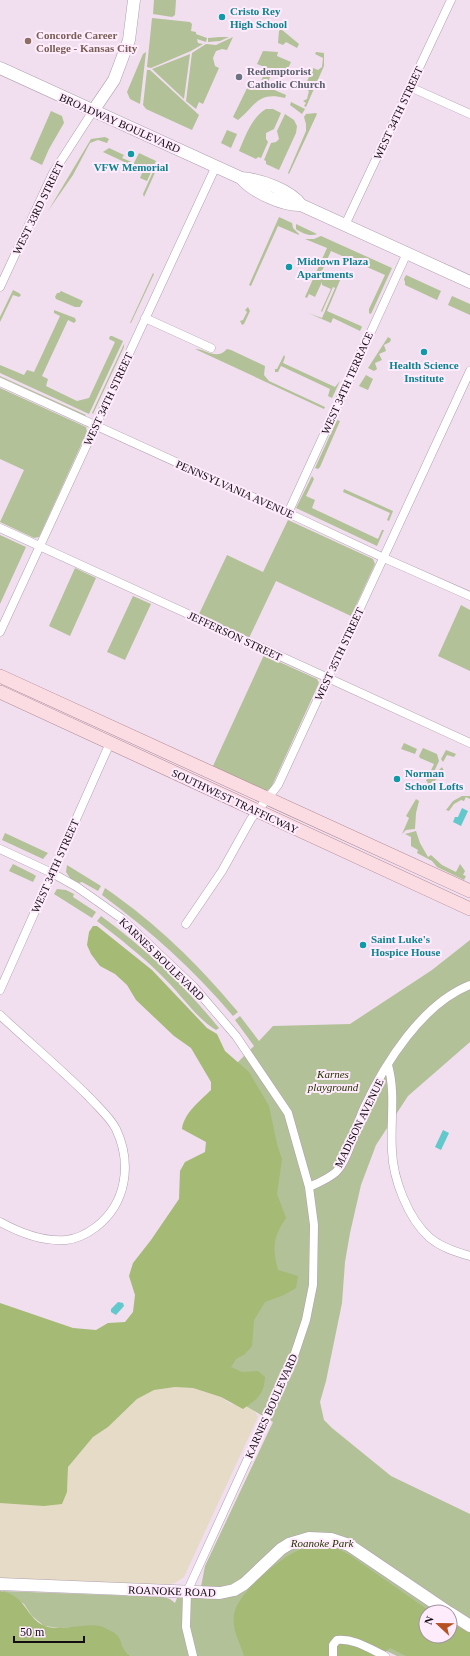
<svg xmlns="http://www.w3.org/2000/svg" width="470" height="1656" font-family="'Times New Roman',serif">
  <rect width="100%" height="100%" fill="#f1dfef"/>
  <path fill="#e5dbc6" d="M175 1387 193 1388 221 1397 231 1404 248 1406 255 1412 258 1417 184 1577 175 1583 164 1585 0 1580V1503H18L67 1492 68 1467 93 1437 108 1427 137 1399 154 1390Z"/>
  <path fill="#b2c197" fill-rule="evenodd" d="M154 0H176L175 15 172 17 153 14Z
    M152 18 190 22 192 24 191 31 196 32V34L207 38 206 42 197 39 198 43 203 44 191 51 151 68 147 67Z
    M281 29 299 44 297 48 286 42 283 45 278 43 279 31Z
    M220 37H229L220 41 208 42V38Z
    M233 37 227 50 222 49 216 51 213 58 215 66 219 68 203 104 199 102 196 109 186 101 192 53 206 44 216 45Z
    M263 51 278 52 277 56 291 62 285 75 273 70 268 82 270 88 286 95 285 98C257 91 255 107 238 120L233 117 250 82 254 84 261 81 264 74 262 66 257 64Z
    M146 52 140 104 130 99 127 92 143 54Z
    M316 52 324 53V66L306 107 304 106 306 103 303 101 307 99 309 91 304 88 313 68 318 70 322 67 323 58 315 54Z
    M190 54 184 99 152 69Z
    M147 70H150L199 115 192 130 146 109 143 105Z
    M291 102 305 109 302 114 290 105Z
    M266 109H273L281 113 274 129 266 133V139L268 142 261 158 258 157 256 159 239 151C245 137 252 117 266 109Z
    M51 111 62 116 64 123 49 149 42 165 30 159Z
    M316 113 317 114 289 174 288 173 306 131V124L304 117 306 114Z
    M285 114 294 120 297 126 296 133 279 170 266 164V161L264 160 271 143 276 142 279 139 277 131Z
    M227 130 237 134 231 148 221 143Z
    M105 137 109 139 107 143 98 140 90 143 73 175 48 211 91 139Z
    M109 148 124 155 122 158 134 163 139 153 156 161 152 170 139 164 135 167 103 152Z
    M156 165 158 166 144 197 143 194Z
    M140 167 151 172 147 181 140 178 143 171Z
    M279 217 292 223 293 228 299 234V235L278 226 251 286 249 285Z
    M296 224 317 234C310 237 302 233 296 229Z
    M321 236 392 268 371 314 369 313V309L385 275 331 251 318 280 324 270 341 278 327 311 361 326 362 327 360 331 333 318 331 323 308 313 322 318 335 288 333 287 322 312 321 311 331 289 322 285V282L315 297 309 294 307 298 305 297 327 248 305 239H314Z
    M153 273 154 274 131 323H130Z
    M406 275 441 291 437 300 405 285V282L404 279Z
    M13 290 19 293 21 295 19 297 13 295 0 322V317Z
    M61 291 83 301 80 307H75L56 299 55 297 57 293H59Z
    M452 296 470 304V315L448 305Z
    M248 307 250 311 244 324 242 325 240 321 243 320 247 312 245 310Z
    M54 310 75 318 76 321 74 323 68 320 42 376 48 379 46 386 77 401 89 398 115 342 109 339 110 336H112L123 341 89 414 0 373V365L24 375 27 370 34 372 60 316 54 313Z
    M388 337 391 339 390 342 384 345 386 351 379 354 382 360 375 363 377 369 374 371 368 368Z
    M124 344V347L93 414 92 413Z
    M195 349C207 349 216 361 227 349L231 350 265 366 264 375 269 381 325 407 324 409Z
    M284 355 285 357 283 363 335 387 340 381 332 398 328 396 330 389 281 366 278 372H275V369H277Z
    M366 375 373 379 368 390 359 386Z
    M0 376 86 415 85 416 0 377Z
    M0 388 86 427 87 432 39 537 34 538 0 522 24 470 0 459Z
    M337 420 340 421 320 467 318 469 315 468Z
    M312 476 314 479 306 496 315 500 312 508 378 539 382 530H384L377 546 296 508Z
    M344 489 393 511 389 521 387 520 390 513 343 492Z
    M288 520 373 559 375 564 351 616 276 581 249 638 199 614 227 555 263 572Z
    M0 535 26 547 0 604Z
    M75 568 96 578 70 636 49 626Z
    M133 596 151 604 125 660 107 652Z
    M461 605 470 610V671L438 656Z
    M264 655 317 679 319 683 271 788 266 791 213 766Z
    M404 743 417 749 415 754 401 749Z
    M423 748 437 754 439 761 433 774 438 771 442 767 445 773 429 785 427 783 428 782 426 781 434 764 420 758 419 756Z
    M446 750 456 754 454 757 447 755 443 762 441 759Z
    M462 796H470V799L466 797 464 801 461 800 454 804 449 811 446 810 453 801Z
    M416 799 419 801 416 813 415 829 406 830 402 834 409 818 406 816Z
    M416 831 420 843 428 857 431 855 442 865 456 872 460 864 465 871 463 875 466 876 464 880 437 867 432 861 417 853 418 850 411 846V837L405 834Z
    M5 833 48 853 43 859 2 840Z
    M13 864 33 874 36 876 33 882 9 871Z
    M67 865 101 886 98 891 82 882 79 883 70 878 66 872Z
    M105 888C157 924 197 963 238 1012L233 1016C194 970 151 931 102 895Z
    M57 889 66 890 74 894 73 897 96 912 92 918 54 894Z
    M101 916C145 948 184 985 219 1028L216 1030C198 1020 178 991 162 976 142 956 119 938 97 921Z
    M470 940V1042L408 1096 376 1145 361 1185 350 1233 345 1262 342 1303 326 1381 320 1402 324 1420 332 1428 391 1476 470 1514V1656H397L361 1639 330 1656H131L123 1650 116 1634 76 1627 60 1628 44 1626 32 1616 24 1604 2 1591 163 1597 170 1599 175 1603 177 1598 201 1587 205 1566 273 1422 177 1365 236 1064 254 1046 235 1020 240 1016 259 1041 273 1026 350 1024 432 970ZM426 1612H450V1636H426Z"/>
  <path fill="#a4ba75" d="M93 926H97L152 970 207 1028 217 1034 225 1051 249 1072 269 1106 277 1144 282 1159 277 1194 286 1218C273 1237 272 1248 278 1270L298 1276 296 1288 284 1295 265 1302 254 1320 252 1346 245 1354 236 1359 231 1367 242 1372 258 1371 265 1377C264 1395 257 1399 243 1409L221 1397 193 1388 175 1387 154 1390 137 1399 108 1427 93 1437 68 1467 67 1492 62 1504 44 1506 0 1503V1303L73 1328 96 1330 108 1323 125 1322 133 1312 135 1295 129 1276 133 1263 151 1240 179 1199 180 1171 185 1162 205 1152 206 1142 182 1129C184 1113 200 1101 211 1090V1082L191 1048 174 1036 136 1000 127 985 115 974 100 966 91 954 87 945 89 932Z
    M318 1544 334 1547 348 1554 431 1612H426V1636H450V1623L470 1633V1656H406L390 1648 381 1656H244C240 1642 232 1631 234 1615 236 1594 277 1561 295 1552 302 1548 311 1547 318 1544Z
    M0 1591C27 1595 26 1619 45 1626 61 1632 93 1621 105 1628 108 1630 114 1632 116 1634 124 1642 118 1647 131 1656H0Z"/>
  <path fill="#61c8cb" d="M462 808 468 811 461 826 453 822 455 817H458Z
    M443 1130 449 1133 441 1150 435 1147Z
    M118 1302 123 1303 124 1306 116 1315 111 1312V1309Z"/>
  <g fill="none" stroke-linecap="round" stroke-linejoin="round">
    <g stroke="#b0a0af" stroke-width="9">
      <path id="street" d="M410 87 470 114
        M345 225 451 0
        M0 287 53 173 93 111
        M145 318 211 348
        M0 382 288 513 384 558 470 596
        M288 513 407 253
        M0 528 470 743
        M0 632 216 166
        M0 849 52 873 77 887 121 918 194 987 236 1036 288 1113 309 1187 314 1225 313 1285 306 1320 292 1362 187 1592 186 1627 193 1656
        M186 924 222 871 251 819 278 785 470 371
        M0 990 110 743
        M0 1015C30 1043 60 1068 89 1097 98 1107 110 1117 116 1129 132 1163 127 1203 96 1227 88 1233 76 1239 66 1240 42 1242 20 1233 0 1222
        M388 1065C396 1093 390 1122 392 1151 393 1179 408 1218 429 1237 440 1247 456 1252 470 1256
        M309 1187C318 1183 328 1179 336 1172 349 1159 356 1125 364 1108 385 1063 422 1004 470 985
        M333 1656V1645L337 1640C354 1638 370 1649 385 1656"/>
    </g>
    <g stroke="#b0a0af" stroke-width="13">
      <path id="secondary" d="M0 68 241 178C259 179 291 190 301 205
        M93 111 114 80 129 40 134 0
        M241 178C253 192 283 206 301 205L470 282
        M0 1584 220 1593 234 1590 244 1584 281 1549 289 1544 309 1538 331 1539 349 1545 448 1612
        M450 1613 470 1626"/>
    </g>
    <g stroke="#a9858e" stroke-width="14">
      <path id="primary" d="M0 676 470 891
        M0 692 470 909"/>
    </g>
    <use href="#street" stroke="#fff" stroke-width="8"/>
    <use href="#secondary" stroke="#fff" stroke-width="12"/>
    <use href="#primary" stroke="#fcdce3" stroke-width="13"/>
  </g>
  <g fill="#0f9aa8" stroke="#feecfd" stroke-width="1.5">
    <circle cx="222" cy="17" r="4"/>
    <circle cx="131" cy="154" r="4"/>
    <circle cx="289" cy="267" r="4"/>
    <circle cx="424" cy="352" r="4"/>
    <circle cx="397" cy="779" r="4"/>
    <circle cx="363" cy="945" r="4"/>
  </g>
  <circle fill="#8d6e63" stroke="#feecfd" stroke-width="1.5" cx="28" cy="41" r="4"/>
  <circle fill="#6b7280" stroke="#feecfd" stroke-width="1.5" cx="239" cy="77" r="4"/>
  <g text-anchor="middle" dominant-baseline="central" stroke-width="4" stroke-linejoin="round" paint-order="stroke">
    <g font-size="11" font-weight="bold" fill="#0d838f" stroke="#feecfd" text-anchor="start">
      <text x="230" y="11">Cristo Rey<tspan x="230" dy="13">High School</tspan></text>
      <text x="131" y="167" text-anchor="middle">VFW Memorial</text>
      <text x="297" y="261">Midtown Plaza<tspan x="297" dy="13">Apartments</tspan></text>
      <text x="424" y="365" text-anchor="middle">Health Science<tspan x="424" dy="13">Institute</tspan></text>
      <text x="405" y="773">Norman<tspan x="405" dy="13">School Lofts</tspan></text>
      <text x="371" y="939">Saint Luke's<tspan x="371" dy="13">Hospice House</tspan></text>
    </g>
    <g font-size="11" font-weight="bold" fill="#785e54" stroke="#feecfd" text-anchor="start">
      <text x="36" y="35">Concorde Career<tspan x="36" dy="13">College - Kansas City</tspan></text>
    </g>
    <g font-size="11" font-weight="bold" fill="#5b616d" stroke="#feecfd" text-anchor="start">
      <text x="247" y="71">Redemptorist<tspan x="247" dy="13">Catholic Church</tspan></text>
    </g>
    <g font-size="11" fill="#130d12" stroke="#feecfd">
      <text transform="translate(398 113) rotate(-65)">WEST 34TH STREET</text>
      <text transform="translate(120 123) rotate(24)">BROADWAY BOULEVARD</text>
      <text transform="translate(38 208) rotate(-64)">WEST 33RD STREET</text>
      <text transform="translate(347 383) rotate(-66)">WEST 34TH TERRACE</text>
      <text transform="translate(108 399) rotate(-65)">WEST 34TH STREET</text>
      <text transform="translate(235 489) rotate(24)">PENNSYLVANIA AVENUE</text>
      <text transform="translate(235 636) rotate(25)">JEFFERSON STREET</text>
      <text transform="translate(339 654) rotate(-65)">WEST 35TH STREET</text>
      <text transform="translate(235 801) rotate(25)">SOUTHWEST TRAFFICWAY</text>
      <text transform="translate(55 866) rotate(-66)">WEST 34TH STREET</text>
      <text transform="translate(162 959) rotate(44)">KARNES BOULEVARD</text>
      <text transform="translate(359 1123) rotate(-64)">MADISON AVENUE</text>
      <text transform="translate(271 1406) rotate(-66)">KARNES BOULEVARD</text>
      <text transform="translate(172 1591) rotate(2)">ROANOKE ROAD</text>
    </g>
    <g font-size="11" font-style="italic" fill="#263300" stroke="#feecfd">
      <text x="333" y="1074">Karnes<tspan x="333" dy="13">playground</tspan></text>
      <text x="322" y="1543">Roanoke Park</text>
    </g>
  </g>
  <g transform="translate(438 1624) rotate(292)"><circle r="19" fill="#feecfd" stroke="#a0939f"/>
  <path d="M0-3L7 15L0 10L-7 15Z" fill="#b65121"/>
  <text y="-6" font-size="11" font-weight="bold" text-anchor="middle" fill="#130d12">N</text>
  </g>
  <path d="M14 1636v6h70v-6" fill="none" stroke="#130d12" stroke-width="2"/>
  <text x="20" y="1636" font-size="12" fill="#130d12" stroke="#feecfd" stroke-width="3" paint-order="stroke">50 m</text>
</svg>
